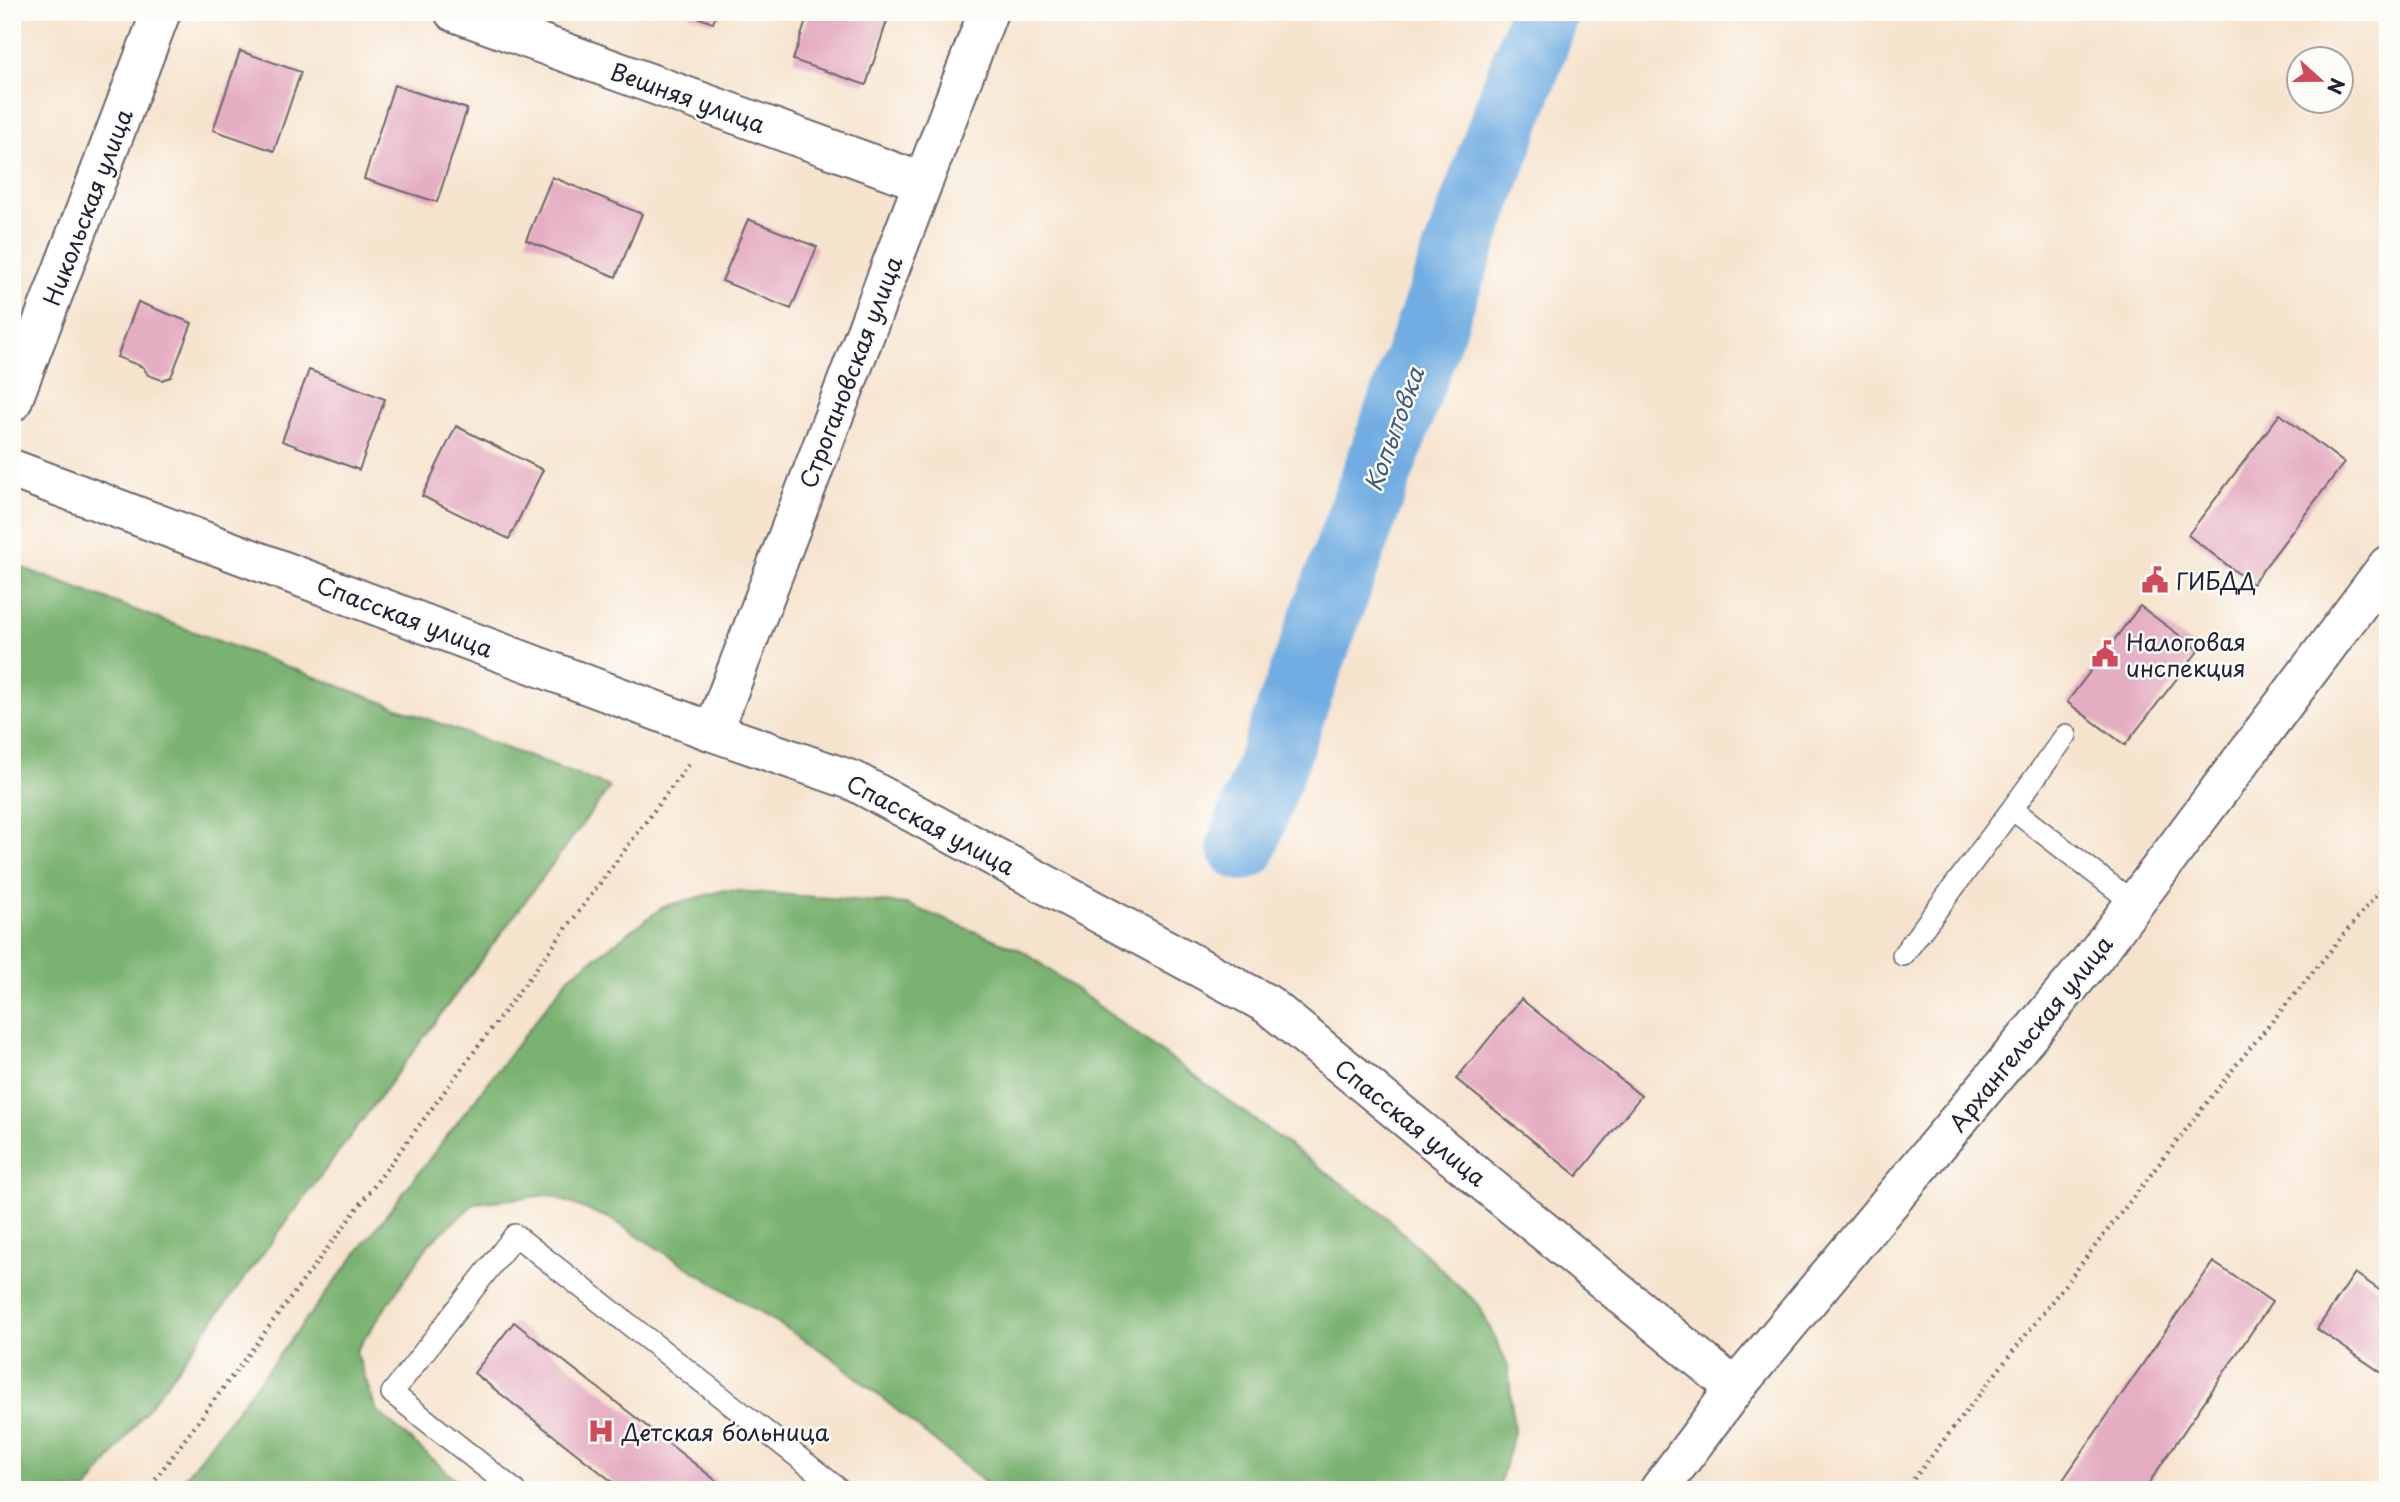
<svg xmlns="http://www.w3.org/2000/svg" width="2400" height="1502" font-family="'Playpen Sans',sans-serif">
  <rect width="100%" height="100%" fill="#fdfcf7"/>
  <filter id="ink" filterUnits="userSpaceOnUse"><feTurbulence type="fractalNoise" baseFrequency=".0143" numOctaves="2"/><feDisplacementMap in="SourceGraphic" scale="14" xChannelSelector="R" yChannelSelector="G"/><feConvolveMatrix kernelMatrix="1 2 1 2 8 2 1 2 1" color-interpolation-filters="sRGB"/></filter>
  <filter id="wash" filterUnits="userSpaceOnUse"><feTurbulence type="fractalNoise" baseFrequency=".00686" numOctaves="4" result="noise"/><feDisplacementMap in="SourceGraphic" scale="28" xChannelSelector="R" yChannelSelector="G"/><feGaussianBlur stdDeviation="1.57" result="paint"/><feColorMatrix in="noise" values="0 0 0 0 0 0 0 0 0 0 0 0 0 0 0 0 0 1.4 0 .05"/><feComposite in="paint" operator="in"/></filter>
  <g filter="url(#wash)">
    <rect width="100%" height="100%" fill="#f6e3cd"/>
    <path fill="#7ab371" stroke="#4e6a56" stroke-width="2" d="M12 564 610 787 87 1490H12Z
      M725 890 906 904 1023 951 1382 1213 1479 1305 1508 1366 1514 1431 1498 1490H994L833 1358 611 1219 549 1195 475 1203 429 1244 356 1351 376 1410 468 1490H175L569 977 663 907Z"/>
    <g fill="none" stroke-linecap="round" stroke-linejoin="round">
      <path stroke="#71ade2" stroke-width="70" d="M1242 846 1545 12"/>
    </g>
    <g id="blocks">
      <path fill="#e5adc2" d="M683 12H717L713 23Z
        M809 12H890L866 85 793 60Z
        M240 51 301 72 274 151 213 130Z
        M394 85 467 109 437 202 364 179Z
        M552 177 642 214 616 277 526 240Z
        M748 219 817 247 791 309 722 281Z
        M138 302 192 323 171 377 162 380 148 375 143 367 117 357Z
        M309 370 385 399 359 470 282 441Z
        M2280 414 2344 463 2252 584 2188 535Z
        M456 426 543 470 509 539 422 496Z
        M2140 606 2199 650 2125 745 2067 702Z
        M1521 999 1641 1096 1577 1176 1456 1079Z
        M2213 1262 2272 1302 2144 1490H2056Z
        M2355 1273 2388 1296V1377L2317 1329Z
        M514 1322 728 1490H623L474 1373Z"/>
    </g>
  </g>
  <g filter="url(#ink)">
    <use href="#blocks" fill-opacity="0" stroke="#6c666e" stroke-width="2"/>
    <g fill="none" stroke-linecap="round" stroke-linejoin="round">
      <g stroke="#6c666e" stroke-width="24">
        <path id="service" d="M2066 735 2012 809 2135 904
          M1903 955 2012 809
          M514 1490 392 1393 515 1235 840 1490"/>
      </g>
      <g stroke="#6c666e" stroke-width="42">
        <path id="minor" d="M454 12 922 182
          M12 402 161 12
          M12 469 713 732 854 781 1267 1004 1735 1388
          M713 732 988 12"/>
      </g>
      <g stroke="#6c666e" stroke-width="42">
        <path id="primary" d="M1659 1490 1735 1388 2094 957 2388 565"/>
      </g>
      <path stroke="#6c666e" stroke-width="4.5" stroke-dasharray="2 5" stroke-linecap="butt" d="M147 1490 689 764
        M1905 1490 2237 1064 2388 881"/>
      <use href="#service" stroke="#fff" stroke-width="21"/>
      <use href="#minor" stroke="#fff" stroke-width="38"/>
      <use href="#primary" stroke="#fff" stroke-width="38"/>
    </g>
  </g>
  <defs>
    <g id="civic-bare" transform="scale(2.1)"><path d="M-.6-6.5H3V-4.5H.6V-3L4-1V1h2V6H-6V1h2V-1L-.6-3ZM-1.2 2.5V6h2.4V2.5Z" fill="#d1495b" stroke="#fdfcf7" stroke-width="2.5" paint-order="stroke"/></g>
    <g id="hospital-bare" transform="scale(2.1)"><path d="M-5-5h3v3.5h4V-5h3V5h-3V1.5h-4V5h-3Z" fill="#d1495b" stroke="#fdfcf7" stroke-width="2.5" paint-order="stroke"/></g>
  </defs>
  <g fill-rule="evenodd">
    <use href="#civic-bare" x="2155" y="580"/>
    <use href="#civic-bare" x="2105" y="654"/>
    <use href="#hospital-bare" x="601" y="1431"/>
  </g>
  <g text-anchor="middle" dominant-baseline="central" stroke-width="5" stroke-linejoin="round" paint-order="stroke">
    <g font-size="23" fill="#22223b" stroke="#fdfcf7">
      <text transform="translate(688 97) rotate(20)">Вешняя улица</text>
      <text transform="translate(87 207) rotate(-69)">Никольская улица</text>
      <text transform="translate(850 372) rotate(-69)">Строгановская улица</text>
      <text transform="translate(405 616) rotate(21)">Спасская улица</text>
      <text transform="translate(931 824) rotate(28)">Спасская улица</text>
      <text transform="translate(2030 1033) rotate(-51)">Архангельская улица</text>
      <text transform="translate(1411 1122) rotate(39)">Спасская улица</text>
    </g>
    <g font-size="23" fill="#22223b" stroke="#fdfcf7" text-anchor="start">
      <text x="2176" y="580">ГИБДД</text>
      <text x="2126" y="641">Налоговая<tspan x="2126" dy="26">инспекция</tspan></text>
      <text x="622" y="1431">Детская больница</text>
    </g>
    <g font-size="24" font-style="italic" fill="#425a7e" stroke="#fdfcf7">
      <text transform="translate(1393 429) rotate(-70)">Копытовка</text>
    </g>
  </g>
  <rect width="2400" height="1502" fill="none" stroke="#fdfcf7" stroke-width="42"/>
  <g transform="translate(2320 80) rotate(111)"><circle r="33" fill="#fdfcf7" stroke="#a5a5ac" stroke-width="2"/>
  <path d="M0-5L12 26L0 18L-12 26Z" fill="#d1495b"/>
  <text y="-10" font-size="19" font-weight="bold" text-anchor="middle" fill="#22223b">N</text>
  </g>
</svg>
